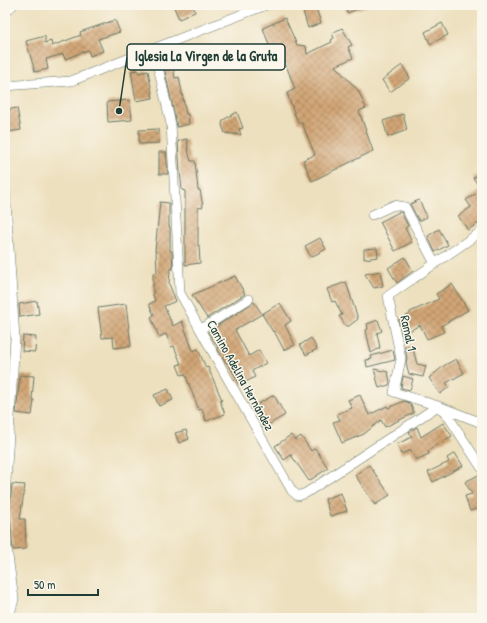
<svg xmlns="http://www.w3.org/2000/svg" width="487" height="623" font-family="'Patrick Hand',sans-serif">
  <defs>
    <pattern id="building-cross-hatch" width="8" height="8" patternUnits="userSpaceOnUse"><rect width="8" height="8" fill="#d2a676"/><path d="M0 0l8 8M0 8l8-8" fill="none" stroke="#aa8862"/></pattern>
  </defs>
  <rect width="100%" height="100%" fill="#fbf7ec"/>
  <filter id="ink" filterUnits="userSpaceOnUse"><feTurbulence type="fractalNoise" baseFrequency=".025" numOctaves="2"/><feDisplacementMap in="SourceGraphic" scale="8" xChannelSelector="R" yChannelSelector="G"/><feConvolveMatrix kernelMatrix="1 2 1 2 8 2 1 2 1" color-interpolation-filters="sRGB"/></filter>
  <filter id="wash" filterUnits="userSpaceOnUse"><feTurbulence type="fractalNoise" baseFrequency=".012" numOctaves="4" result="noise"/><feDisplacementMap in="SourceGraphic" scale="16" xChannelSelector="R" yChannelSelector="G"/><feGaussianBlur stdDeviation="0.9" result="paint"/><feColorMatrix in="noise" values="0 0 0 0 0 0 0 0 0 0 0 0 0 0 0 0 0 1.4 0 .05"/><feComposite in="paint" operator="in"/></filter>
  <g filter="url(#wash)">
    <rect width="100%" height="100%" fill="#ede0be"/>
    <g id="blocks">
      <path fill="url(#building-cross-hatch)" d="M173 5H193L195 12 179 19Z
        M301 5H315L321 23 308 28Z
        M344 5H367V6L347 13Z
        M285 18 297 45 306 46 307 54 332 42 331 40 334 38 332 33 342 28 352 45 348 47 353 58 335 66 358 90 366 108 359 111 373 151 312 181 303 160 315 155 302 123H298L287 93 295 89 284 60 283 61 282 58 275 62 263 28Z
        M115 20 120 32 98 39 103 51 90 56 88 50 65 59 63 54 46 59 48 69 35 72 26 41 45 36V43L51 41 52 46 81 35 80 32Z
        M442 23 448 35 430 44 425 32Z
        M172 60 175 78 179 77 186 114H188L189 124 177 127 163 62Z
        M402 65 410 78 390 92 382 80Z
        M138 70 139 73 148 71 153 98 136 101 131 71Z
        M130 100 132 120 108 122 107 102Z
        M17 108 21 130 8 132 5 120V110Z
        M237 112 243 128 239 129 241 135 225 133 222 125 223 120Z
        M403 114 407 130 388 137 383 121Z
        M158 129 159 143 139 144V130Z
        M187 139 188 147H187L191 161H195L198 190H200L203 207 198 208V246L199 245 200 263 185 265V191L182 190 180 172 178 141Z
        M159 152H166L168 174H159Z
        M482 172V190L473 178Z
        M482 190V221L468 230 458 216 471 207 466 200Z
        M419 200 427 217 419 221 410 204Z
        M160 202 169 203V227H170V251H172L173 269H170L169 284 176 301 164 306 173 326 182 321 193 351 198 349 206 368 208 367 222 400 220 401 225 414 206 421 202 409 199 410 185 374 181 375 177 365 181 364 174 346 171 347 166 334 159 337 151 317 154 315 149 304 155 301 153 295V273H157L156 251H155Z
        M399 212H401L408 226 405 228 412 242 395 251 380 222Z
        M439 229 448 245 435 252 428 236Z
        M320 238 326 249 311 257 305 246Z
        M377 248 378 257 364 259V249Z
        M405 257 413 271 397 283 388 268Z
        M380 271 383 286 374 288 365 274Z
        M235 276 245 294 207 318 192 295Z
        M346 282 358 319 349 326H346L339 316 342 315 335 301 332 302 327 289Z
        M452 284 468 310 441 326 444 332 427 339 420 325 402 335 399 320 410 314V312L439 299 436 294Z
        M37 301 39 314 20 317 19 304Z
        M254 302 262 314 235 330 249 356 259 350 266 363 252 371 255 377 240 385 228 362 226 363 217 348 218 347 208 332Z
        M280 303 291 321 285 325 295 345 284 350 274 331 273 332 262 314Z
        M126 304 131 346 114 348 113 337 102 338 98 308Z
        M7 305 8 319H5V306Z
        M378 320 382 331 377 333 380 348 371 353 366 330 368 329 367 324Z
        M23 336 36 337 35 352 22 351Z
        M311 338 317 349 306 355 300 345Z
        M412 345 417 364 426 366 423 377 409 374 406 363 407 358 405 347Z
        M393 350 395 360 367 367 366 360 372 359 371 356Z
        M456 359 464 373 446 383 449 387 440 394 429 378 445 365Z
        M374 369 388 372 390 382 389 385 379 388Z
        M20 375 34 376 32 399 34 400 32 415 16 413Z
        M403 376 413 379 410 390 401 388Z
        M168 389 173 400 159 406 154 395Z
        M274 395 285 415 263 428 251 408Z
        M360 395 369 415 387 406 388 408 404 401 410 403 414 413 385 427 381 420 364 434 342 443 333 422 340 420 337 414 352 408 348 400Z
        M443 423 452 436 441 443 440 442 428 451 429 454 416 460 411 450 401 454 397 444 412 437 409 432 417 427 421 437Z
        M186 430 189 439 179 443 175 433Z
        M291 435 295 440 301 436 311 451 315 448 328 468 309 481 291 455 284 460 275 446Z
        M455 453 463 466 433 482 428 472 449 462 447 458Z
        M369 465 390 495 375 505 355 475Z
        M482 473V507L470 511 465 496 472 494 465 482Z
        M12 484 25 485 20 519H25L26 549 13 550 10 513H9Z
        M341 493 347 511 330 516 325 499Z"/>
    </g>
  </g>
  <g filter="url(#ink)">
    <use href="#blocks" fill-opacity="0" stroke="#677664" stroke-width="1"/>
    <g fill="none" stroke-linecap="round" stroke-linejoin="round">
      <g stroke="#677664" stroke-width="10">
        <path id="minor" d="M5 12 13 5
          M154 49 171 124 180 293 221 367 292 491 298 496 306 493 438 406 482 423
          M5 86 71 81 266 5
          M5 188 15 338 5 497
          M372 215 394 205 405 207 435 264
          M201 329 249 299
          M481 467 450 419 438 406 394 392 401 359 388 296 482 231
          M5 535 14 599 10 614 5 618"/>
      </g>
      <use href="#minor" stroke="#fff" stroke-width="9"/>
    </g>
  </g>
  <g text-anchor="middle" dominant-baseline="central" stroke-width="3" stroke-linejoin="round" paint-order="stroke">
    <g font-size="13" fill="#1f3d34" stroke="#fbf7ec">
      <text transform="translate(409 333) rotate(78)">Ramal 1</text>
      <text transform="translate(241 375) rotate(61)">Camino Adelina Hernández</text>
    </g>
  </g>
  <path fill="none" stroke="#1f3d34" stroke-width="1.5" d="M119 111L127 57"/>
  <circle fill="#1f3d34" stroke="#fbf7ec" stroke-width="1.5" cx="119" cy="111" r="4"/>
  <rect fill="#fbf7ec" stroke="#1f3d34" stroke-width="1.5" x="127" y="44" width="158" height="26" rx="4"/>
  <g font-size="14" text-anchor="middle" font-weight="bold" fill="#1f3d34">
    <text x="206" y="61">Iglesia La Virgen de la Gruta</text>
  </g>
  <rect width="487" height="623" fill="none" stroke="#fbf7ec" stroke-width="20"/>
  <path d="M28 589v6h70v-6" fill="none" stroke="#1f3d34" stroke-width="2"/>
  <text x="34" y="589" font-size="12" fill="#1f3d34" stroke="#fbf7ec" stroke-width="3" paint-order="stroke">50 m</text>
</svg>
